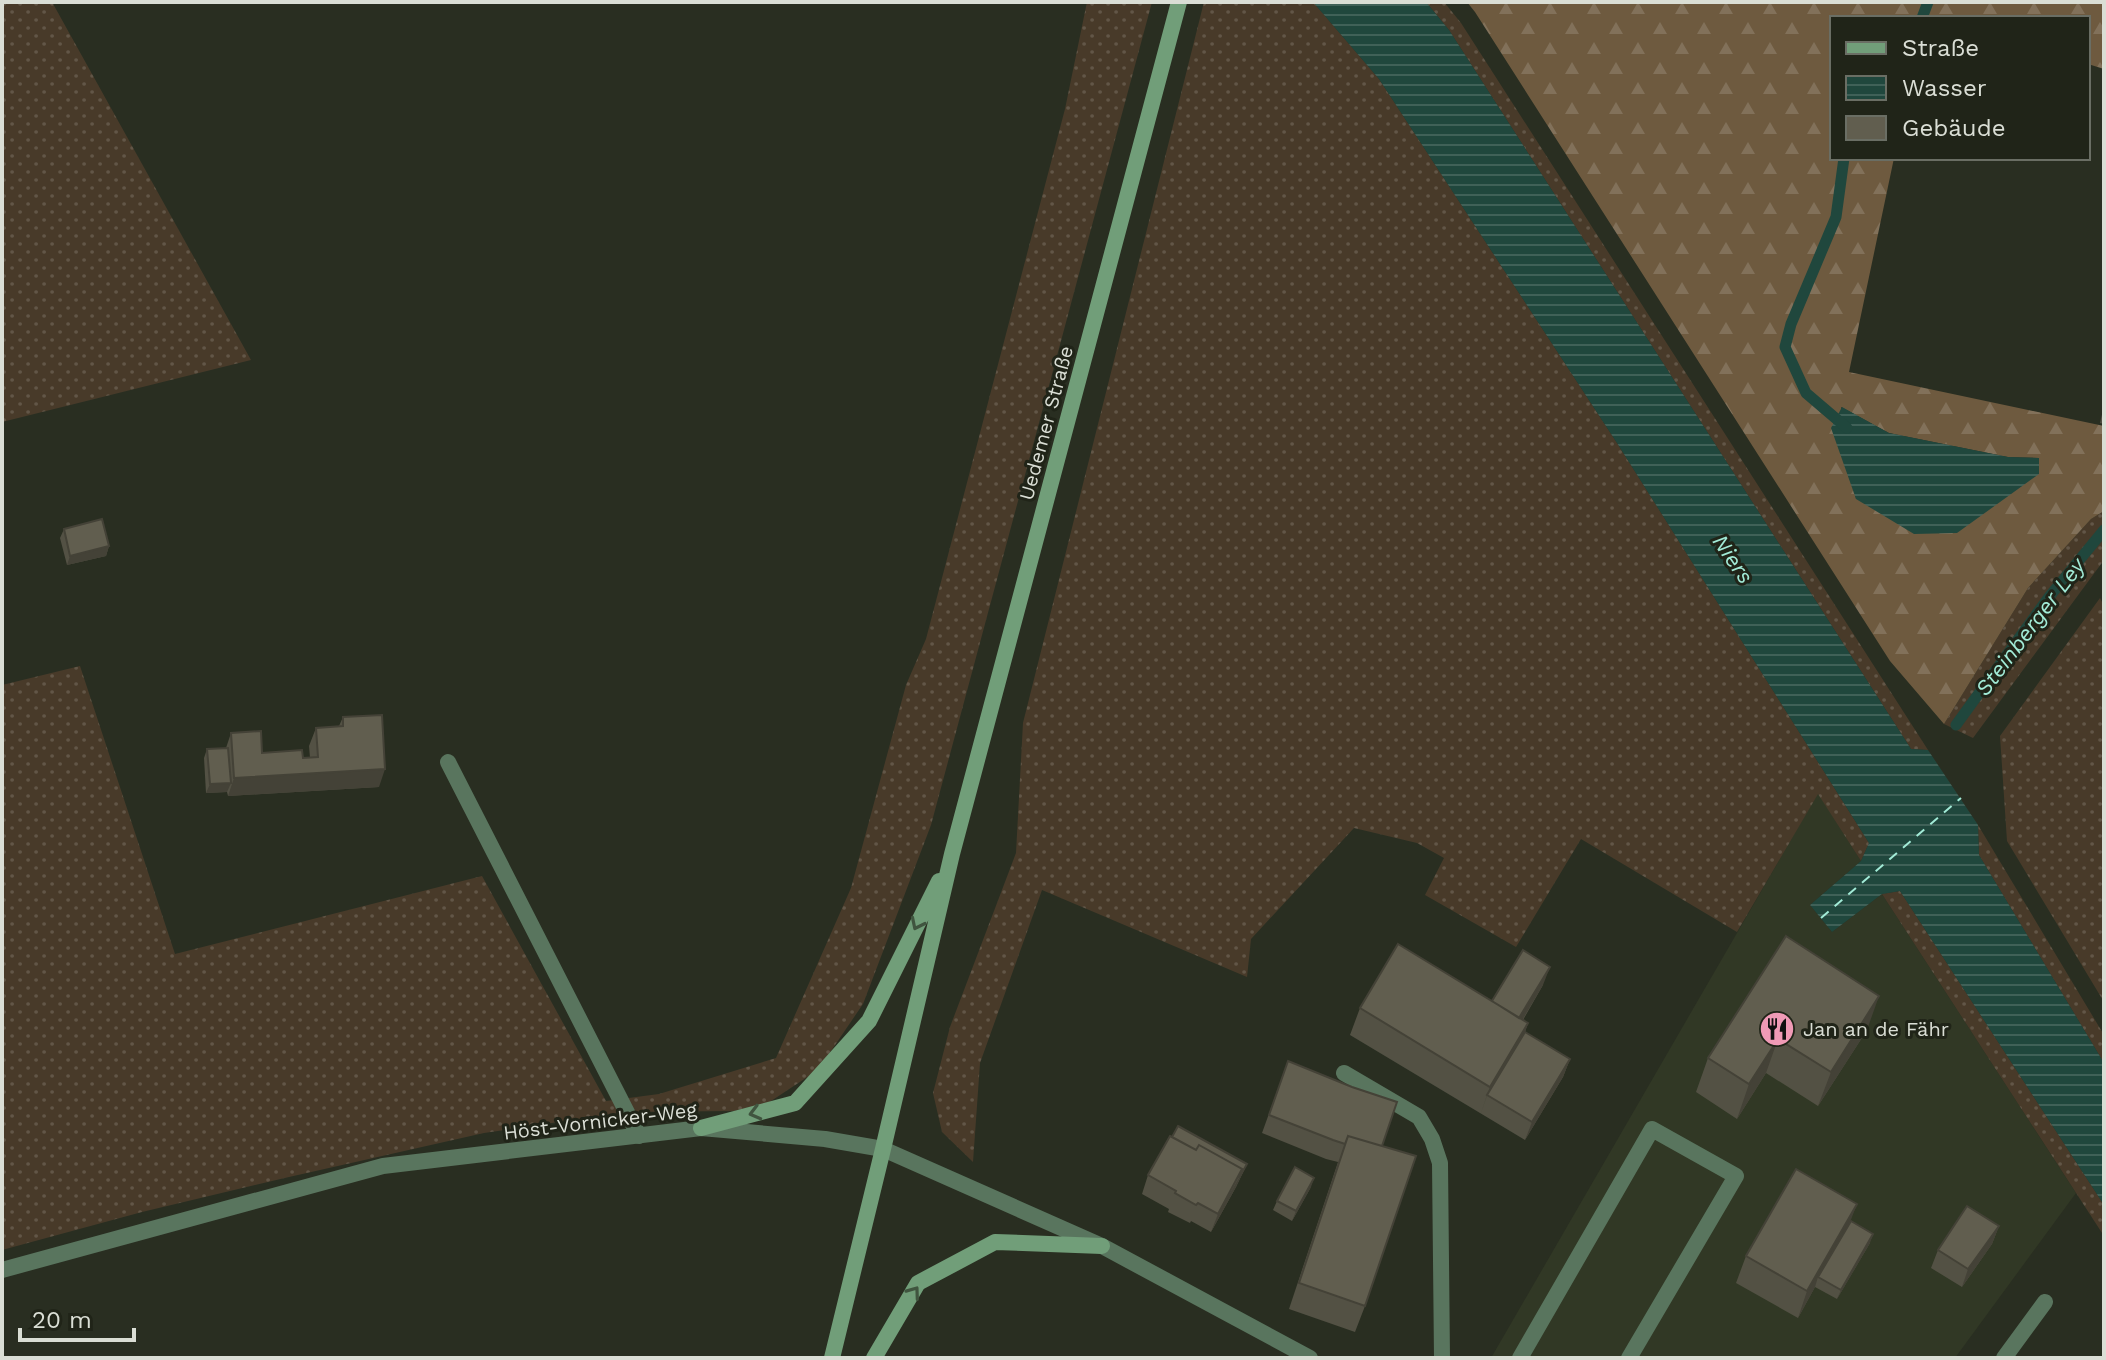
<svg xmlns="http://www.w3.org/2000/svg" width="2106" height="1360" font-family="'Work Sans',sans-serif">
  <defs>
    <pattern id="grass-dots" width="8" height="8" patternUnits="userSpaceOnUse" patternTransform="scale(2)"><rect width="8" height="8" fill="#483a29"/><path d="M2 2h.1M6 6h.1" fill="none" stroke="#625647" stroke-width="1.8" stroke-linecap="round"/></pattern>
    <pattern id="forest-firs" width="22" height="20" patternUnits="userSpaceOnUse" patternTransform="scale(2)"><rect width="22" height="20" fill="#6e5a3f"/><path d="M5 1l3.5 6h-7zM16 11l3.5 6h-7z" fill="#82715a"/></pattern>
    <pattern id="water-rules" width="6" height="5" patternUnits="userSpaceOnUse" patternTransform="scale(2)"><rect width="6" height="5" fill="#20473d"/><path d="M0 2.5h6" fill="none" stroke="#406158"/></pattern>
  </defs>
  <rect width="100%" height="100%" fill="#292e21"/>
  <path fill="#313825" d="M1818 793 1861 861 1810 905 1832 932 1882 894 2076 1193 1955 1358H1491Z"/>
  <path fill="url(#grass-dots)" d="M2 2H52L251 360 2 422Z
    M1087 2H1152L931 825 863 1004 818 1070 768 1103 734 1111 626 1112 484 1133 289 1177 142 1212 2 1250V685L80 666 175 954 482 876 606 1101 659 1094 776 1058 851 888 906 685 926 639 1065 109Z
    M1204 2H1313L1379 79 1617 443 1869 843 1861 861 1818 794 1737 932 1581 839 1516 947 1425 895 1444 858 1417 843 1354 828 1251 939 1247 977 1042 890 980 1063 973 1162 942 1132 933 1093 950 1027 1016 853 1023 723Z
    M1426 2H1444L1461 23 1928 750 1911 749 1449 30Z
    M2104 511V560L1973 738 1944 724 2028 588 2091 519Z
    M2100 598 2104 606V1002L2007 841 2000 736Z
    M1978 825 2104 1035V1063L1979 855Z
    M1900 891 2104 1205V1236L1882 894Z"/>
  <path fill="url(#forest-firs)" fill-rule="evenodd" d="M1467 2H2104V69L2088 64V18H1832V158H1894L1849 372 2104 426V511L2091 519 2028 588 1944 724 1890 661 1475 12ZM1841 407 1889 433 2008 457 2039 458 1856 499Z"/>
  <path fill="url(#water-rules)" d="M1313 2H1426L1449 30 1911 749 1928 750 1978 825 1979 855 2104 1063V1205L1900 891 1882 894 1832 932 1810 905 1861 861 1869 843 1617 443 1379 79Z
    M1842 407 1889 433 2008 457 2039 458V474L1957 533 1914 534 1856 499 1831 428Z"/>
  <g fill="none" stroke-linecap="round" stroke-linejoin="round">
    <path stroke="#20473d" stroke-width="11" d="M1922 18 1928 2
      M1844 158 1836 217 1791 324 1785 347 1806 393 1847 428
      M1956 725 2049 597 2104 530"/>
    <path stroke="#a2ebd7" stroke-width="2" stroke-dasharray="10 8" stroke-linecap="butt" d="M1821 918 1961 798"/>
    <path stroke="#59755e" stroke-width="16" d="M448 762 639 1136
      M1344 1073 1419 1117 1432 1139 1440 1163 1442 1358
      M1520 1358 1652 1129 1736 1176 1629 1358
      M2004 1358 2045 1302"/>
    <path stroke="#59755e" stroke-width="16" d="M2 1270 383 1166 701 1128 825 1139 883 1149 1102 1246 1310 1358"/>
    <path stroke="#719e79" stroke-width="16" d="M701 1128 795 1103 869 1021 939 881
      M832 1358 883 1149 952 854 1179 2
      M874 1358 918 1283 995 1242 1102 1246"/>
  </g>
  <path fill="#535144" d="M2104 406V424L2100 423Z
    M64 529 109 546 106 556 67 565 60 538Z
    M343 717 379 787 228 796 227 792 206 793 204 758 207 749 226 748 231 733 262 753 303 758H310L309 746 316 728 339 726Z
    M1786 936 1867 1030 1818 1106 1766 1073 1737 1119 1696 1092 1708 1058Z
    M1543 985 1523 1020 1528 1023 1525 1032 1570 1059 1563 1077 1525 1140 1350 1035 1360 1008 1492 1001Z
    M1288 1061 1382 1146 1365 1306 1355 1332 1289 1309 1338 1162 1326 1159 1262 1133Z
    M1247 1164 1236 1187 1211 1232 1191 1221 1190 1223 1168 1212 1169 1209 1142 1194 1148 1175Z
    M1311 1187 1292 1221 1273 1210 1277 1201Z
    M1851 1221 1870 1243 1837 1299 1815 1287 1798 1318 1736 1283 1746 1256Z
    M1999 1226 1992 1244 1962 1287 1931 1268 1938 1250Z"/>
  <path fill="#444237" d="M109 546 106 556 67 565 70 556Z
    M385 769 379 787 228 796 234 778Z
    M231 783 227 792 206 793 210 784Z
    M1550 967 1543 985 1508 1044 1515 1025Z
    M1879 996 1867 1030 1818 1106 1831 1072Z
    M1528 1023 1519 1050 1487 1095 1481 1113 1490 1087Z
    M1778 1039 1766 1073 1737 1119 1749 1084Z
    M1570 1059 1563 1077 1525 1140 1532 1122Z
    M1247 1164 1236 1187 1211 1232 1218 1214Z
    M1314 1178 1311 1187 1292 1221 1296 1211Z
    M1857 1204 1847 1230 1818 1277 1815 1287 1798 1318 1807 1291Z
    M1999 1226 1992 1244 1962 1287 1968 1269Z
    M1873 1234 1870 1243 1837 1299 1841 1290Z"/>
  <path fill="#615e4f" stroke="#444237" stroke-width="2" d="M102 519 109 546 70 556 64 529Z
    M382 715 385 769 234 778 231 733 261 731 262 753 302 750 303 758 318 757 316 728 343 726V717Z
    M228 748 231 783 210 784 207 749Z
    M1786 936 1879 996 1831 1072 1778 1039 1749 1084 1708 1058Z
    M1398 944 1528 1023 1490 1087 1360 1008Z
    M1523 950 1550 967 1519 1018 1492 1001Z
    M1525 1032 1570 1059 1532 1122 1487 1095Z
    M1288 1061 1352 1087 1397 1102 1382 1146 1348 1136 1345 1144 1333 1140 1269 1115Z
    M1178 1126 1247 1164 1239 1178 1242 1169 1199 1145 1196 1150 1172 1137Z
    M1170 1136 1196 1150 1199 1145 1242 1169 1218 1214 1198 1203 1196 1205 1175 1193 1176 1191 1148 1175Z
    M1348 1136 1416 1156 1365 1306 1299 1283Z
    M1295 1167 1314 1178 1296 1211 1277 1201Z
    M1796 1169 1857 1204 1807 1291 1746 1256Z
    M1967 1206 1999 1226 1968 1269 1938 1250Z
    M1851 1221 1873 1234 1841 1290 1818 1277Z"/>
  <defs><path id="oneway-chevron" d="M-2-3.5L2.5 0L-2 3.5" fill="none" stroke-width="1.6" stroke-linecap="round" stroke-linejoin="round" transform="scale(2)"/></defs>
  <g stroke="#40553f">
    <use href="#oneway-chevron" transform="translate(917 924) rotate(116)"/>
    <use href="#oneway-chevron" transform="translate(755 1113) rotate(165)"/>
    <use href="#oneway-chevron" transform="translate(914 1292) rotate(-54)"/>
  </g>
  <defs>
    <g id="restaurant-disc" transform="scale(1.8)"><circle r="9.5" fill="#f09ab6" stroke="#202418"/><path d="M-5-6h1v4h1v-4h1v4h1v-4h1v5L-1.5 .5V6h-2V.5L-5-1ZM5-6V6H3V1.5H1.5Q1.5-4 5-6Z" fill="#111"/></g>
  </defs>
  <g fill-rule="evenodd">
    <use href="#restaurant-disc" x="1777" y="1029"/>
  </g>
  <g text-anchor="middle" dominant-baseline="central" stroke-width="6" stroke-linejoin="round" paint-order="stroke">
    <g font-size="20" fill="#daded5" stroke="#202418">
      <text transform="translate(1046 423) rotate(-75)">Uedemer Straße</text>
      <text transform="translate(600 1121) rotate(-7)">Höst-Vornicker-Weg</text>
    </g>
    <g font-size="20" fill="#daded5" stroke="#202418" text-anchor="start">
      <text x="1803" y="1029">Jan an de Fähr</text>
    </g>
    <g font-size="22" font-style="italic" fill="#a2ebd7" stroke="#202418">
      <text transform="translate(1733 559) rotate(56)">Niers</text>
      <text transform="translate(2030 627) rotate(-53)">Steinberger Ley</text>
    </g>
  </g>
  <rect width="2106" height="1360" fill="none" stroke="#daded5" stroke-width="8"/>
  <rect x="1830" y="16" width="260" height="144" fill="#202418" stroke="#6a6e64" stroke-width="2"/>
  <rect x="1846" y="42" width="40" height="12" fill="#719e79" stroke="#6a6e64" stroke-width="2"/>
  <text x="1902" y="56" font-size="24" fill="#daded5">Straße</text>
  <rect x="1846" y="76" width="40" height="24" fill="url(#water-rules)" stroke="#6a6e64" stroke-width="2"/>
  <text x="1902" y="96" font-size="24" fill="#daded5">Wasser</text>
  <rect x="1846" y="116" width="40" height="24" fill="#615e4f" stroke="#6a6e64" stroke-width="2"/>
  <text x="1902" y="136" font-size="24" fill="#daded5">Gebäude</text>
  <path d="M20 1328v12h114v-12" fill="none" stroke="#daded5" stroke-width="4"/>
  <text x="32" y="1328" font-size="24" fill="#daded5" stroke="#202418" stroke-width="6" paint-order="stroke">20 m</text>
</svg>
